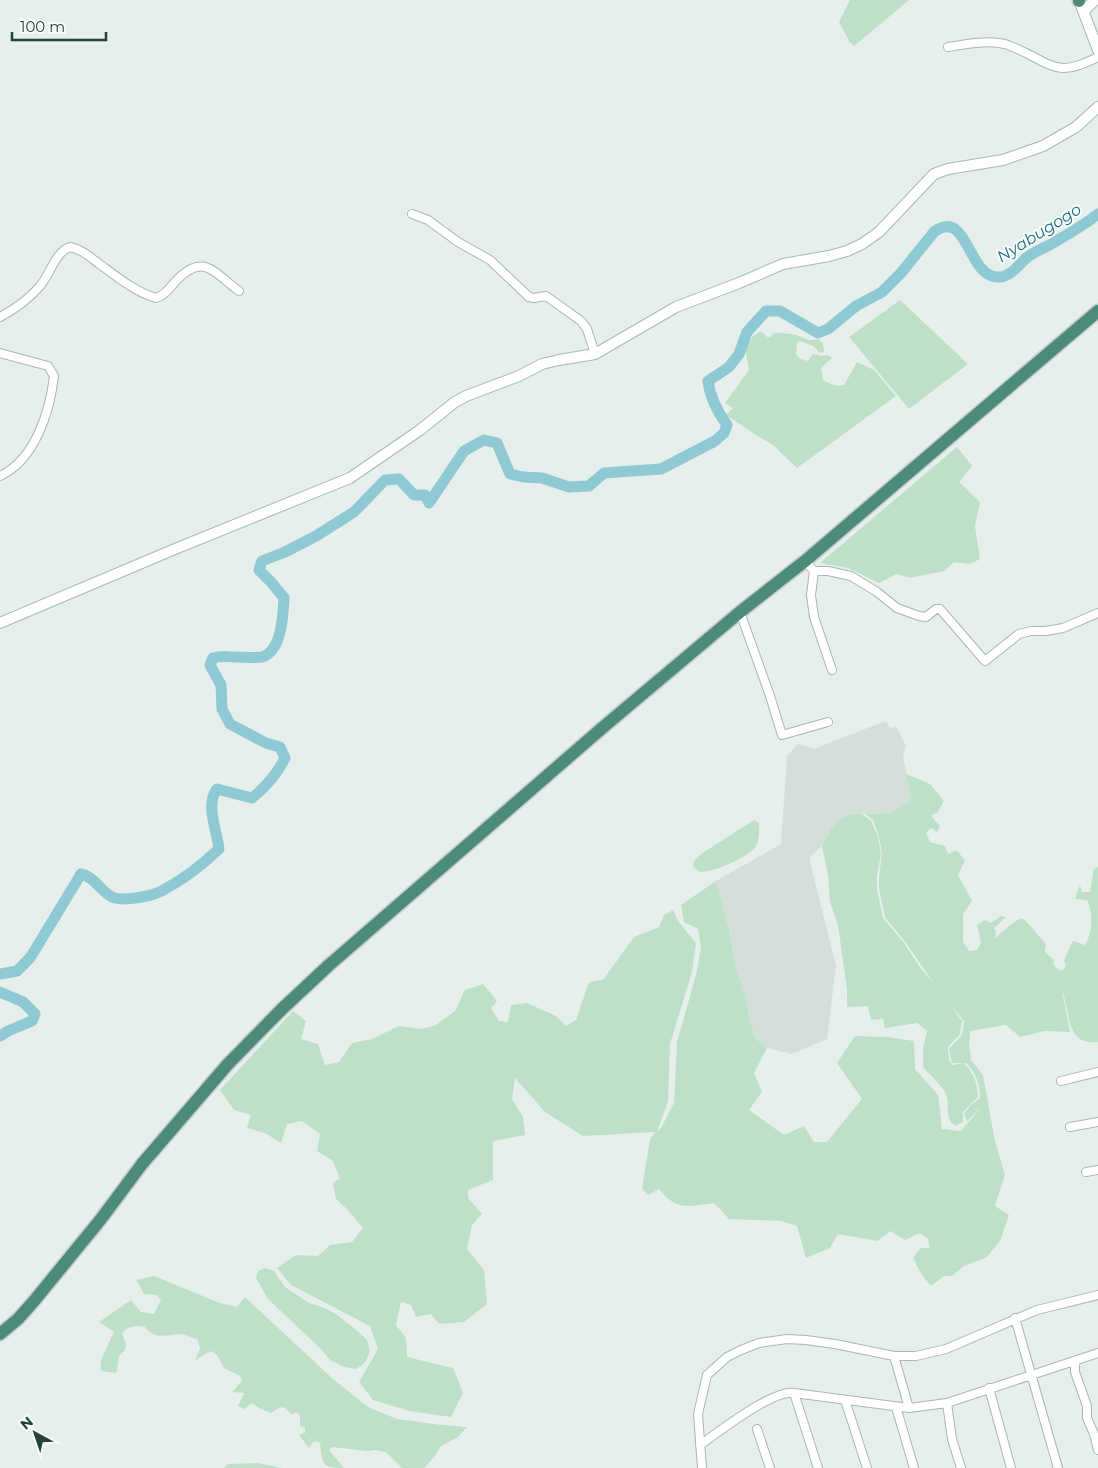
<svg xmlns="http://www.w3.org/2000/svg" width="1098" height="1468" font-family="Montserrat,sans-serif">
  <rect width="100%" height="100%" fill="#e6efeb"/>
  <path fill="#d4dfda" d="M883 722H886L891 728 896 726 906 746 903 757 912 800 890 813 851 814 839 820 830 830 822 846 809 858 836 966 827 1039 792 1054 767 1048 754 1037 745 996 737 971 729 929 716 881 781 844 787 756 798 744 814 749Z"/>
  <path fill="#bfe0c8" d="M850 0H909L854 46 849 41 839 22Z
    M900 300 968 364 909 409 849 337Z
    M761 331 767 337H770L774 333C780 333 786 333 791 334 801 335 808 343 818 339L823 343 824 352 820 353 813 346 800 341 797 343 796 354 801 359 808 361 813 354 822 356 828 355 832 358 821 368 823 380C830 384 836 387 844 385L857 362 874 370 896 396 797 468 773 445 756 435 726 415 733 408 725 403 749 370 745 349 753 336Z
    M957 447 972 466 959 482 980 502 975 526 980 559 970 564 954 562 944 571 910 578 897 574 879 583 848 568 820 563Z
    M906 774 930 784 944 801 938 812 932 815V817L940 826 937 832 931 828 926 833 930 842 945 846 948 854 957 850 965 861 958 875 972 901 963 914V942L972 955 970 951 977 950 981 942 977 925 985 920 991 923 1001 916 1006 917 994 928 996 932 995 938 1014 922 1022 918C1032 926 1037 935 1046 944L1045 952 1054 960 1053 963 1056 968 1062 971 1066 966 1064 960 1073 941 1085 945C1092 934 1094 913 1087 900L1075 899 1080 885 1082 892H1090L1094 869 1098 867V1042C1065 1046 1071 1012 1062 991L1070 1032 1044 1031 1020 1037 1006 1025 970 1031 969 1044 971 1060 983 1075 995 1141 1005 1175 995 1206 1009 1215 1000 1241 987 1257 964 1266 952 1276H944L931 1286 922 1275 913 1258 921 1248H930L928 1239 920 1233 905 1240 890 1231 878 1241 838 1234 830 1248 806 1258 797 1226 781 1221 729 1219 714 1203C689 1206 677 1212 659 1189L648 1195 642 1189 650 1139 655 1132 583 1136 545 1112 515 1078 512 1099 523 1117 525 1135 493 1141V1180L468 1190V1198L482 1214 472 1225 467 1249 484 1270 487 1304 464 1322 439 1324 431 1314 416 1317 411 1305 401 1302 396 1325 406 1338 407 1357 453 1368 463 1393 451 1417 409 1411 373 1400 359 1382 378 1349 370 1326 291 1285 277 1268 296 1255 318 1256 330 1245 352 1242 363 1228 348 1210 336 1199 333 1183 340 1178 333 1161 317 1151 320 1134 302 1121 287 1124 281 1143 265 1133 247 1128 251 1115 234 1110 220 1090 293 1011 306 1021 301 1039 318 1044 325 1065 339 1062 352 1043 372 1039 399 1026 422 1029 436 1025 455 1011 465 990 483 984 497 1001 491 1008 499 1021 508 1022 511 1005 527 1003 556 1016 566 1026 576 1020 589 982 603 980 634 937 659 927 664 915 673 910 678 921 696 943 692 972 670 1044 668 1101 657 1131 661 1128 674 1103 677 1042 696 975 701 947 698 929 684 922 681 905 716 881 729 929 737 971 745 996 754 1037 767 1048 754 1073 762 1092 749 1110 784 1135 804 1126 814 1142H827L862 1099 837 1063 855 1036 887 1037 914 1041 915 1069 938 1095 942 1129 961 1131 981 1107 967 1121 964 1114 971 1105 980 1098C980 1084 976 1073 966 1063H952L949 1049 962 1035 964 1021 951 1005 962 1021 960 1034 948 1047 949 1060 952 1065 964 1063C974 1074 977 1082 978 1097L963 1112V1122L955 1126C943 1117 951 1103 945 1092 942 1086 928 1073 923 1067V1049L927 1031 917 1023 885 1028 883 1019 871 1020 868 1006 847 1007V990L838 925 830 902 828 875 822 846 830 830 839 820 851 814H862L871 821 878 837 881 854 877 876V889L883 918 904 943 921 969 933 982 906 943 885 917 879 889V877L882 853 879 837 873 820 865 814 890 813 912 800Z
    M754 820 759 823C759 830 760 839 756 846 751 856 714 872 702 872 698 872 695 869 693 866L694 861 701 854Z
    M265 1268 274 1271 285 1287 309 1303 322 1307 336 1314 355 1329 367 1340 370 1351 366 1361 362 1365 356 1369 344 1367 330 1360 321 1349 268 1299 256 1278 258 1271Z
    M154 1276 220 1303 237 1307 245 1297 333 1379 368 1407 397 1419 442 1425 467 1427 458 1437 441 1446 434 1457 424 1468H402L386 1452 375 1450 367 1451 332 1447 329 1450 344 1468C321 1468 322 1464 320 1442L314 1441 309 1448 299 1435 305 1433V1428L300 1426V1415L296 1412 292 1415 284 1407 279 1408 271 1413 259 1408 252 1403 244 1409 238 1406 244 1393 232 1392 242 1381 240 1376 224 1368 217 1355 211 1351 200 1357 195 1361 200 1348 197 1339C192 1338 186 1335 182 1334 167 1334 156 1341 145 1327 136 1325 129 1326 122 1333L126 1344 125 1350 119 1356 117 1371 115 1373 101 1371V1360L114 1332 99 1322 131 1300 141 1312 154 1314 161 1300 157 1295 144 1294 136 1280Z
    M258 1463 282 1468H224L228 1464Z"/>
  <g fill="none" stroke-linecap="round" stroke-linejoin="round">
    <path stroke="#8ec9d4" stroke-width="11" d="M0 974 17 971 30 958 81 874C94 876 100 891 112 897 124 902 155 896 165 889 184 879 203 864 219 849 217 831 205 804 217 789L252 798C266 787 277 774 285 758L280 747 266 743 230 724 222 709 221 685 210 665 213 658C223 655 225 657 235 657 242 657 256 658 262 657 282 651 283 615 284 598L271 582 259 570 262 561 285 552 316 536 354 512 385 480 399 479 414 495H425L429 503 464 451 484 440 497 443 510 474 523 477 542 478 569 487 589 486 604 473 661 469 715 441 724 433 727 425C717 411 710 398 708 381L729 367 739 354 747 332 766 311H780L818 333 828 329 856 306 882 292 901 273 934 232C968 207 967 277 998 277 1009 278 1019 265 1026 258 1034 252 1044 248 1053 243 1068 234 1084 225 1098 214
      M0 992 23 1002 35 1014 32 1021 8 1031 0 1036"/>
    <g stroke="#a8b8b2" stroke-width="10">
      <path id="minor" d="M948 47C966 44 987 40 1005 44 1014 47 1022 51 1030 55 1061 72 1066 72 1098 57
        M412 214 428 220 458 242 490 260 529 297 534 298 546 296 581 321 587 329 595 354
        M0 317C15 309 29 299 40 286 50 275 55 252 70 247 81 249 89 256 98 263 116 276 135 292 156 298 164 296 169 289 174 283 203 251 213 272 239 291
        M0 353 48 366 54 376C50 411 35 460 0 476
        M805 561 814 571H828L851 576 877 592 897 608 919 616 926 617 936 609H940L985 661 1019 634 1031 631H1046L1063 628 1098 613
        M814 571 811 595 814 617 832 670
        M740 612 770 696 782 735 828 722
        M1061 1081 1098 1072
        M1070 1127 1098 1122
        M1086 1172 1098 1170
        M1015 1318 1058 1468
        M894 1356 909 1408
        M1075 1361V1372L1087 1406V1418L1094 1434 1098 1450
        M989 1388 1011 1468
        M845 1400 867 1468
        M947 1403 952 1439 961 1468
        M896 1407 914 1468
        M757 1429 770 1468
        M700 1445C720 1431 772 1390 794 1393
        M702 1468 698 1414 707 1375 727 1357 741 1350 759 1343 787 1339 806 1340 835 1344 894 1356H916L946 1349 1037 1310 1098 1295
        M818 1468 794 1393 909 1408 947 1403 1098 1353"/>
    </g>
    <g stroke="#a4bbb3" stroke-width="12">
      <path id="secondary" d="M1079 0 1098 50
        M1084 11 1095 0
        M0 623 175 549 350 478 420 430 455 402 466 396 519 376 542 364 559 360 595 354 676 307 739 283 783 264 829 256 847 251 862 244 879 232 934 174 948 169 1003 160 1043 146 1076 127 1098 107"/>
    </g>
    <g stroke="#c2cac8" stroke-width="15">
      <path id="trunk" d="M1079 0V1
        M0 1334 18 1319 34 1301 101 1219 142 1164 228 1064 282 1009 328 966 601 729 740 612 805 561 1098 311"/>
    </g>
    <use href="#minor" stroke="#fff" stroke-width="8"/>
    <use href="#secondary" stroke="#fff" stroke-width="10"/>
    <use href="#trunk" stroke="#4c8a7c" stroke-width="12"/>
  </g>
  <g text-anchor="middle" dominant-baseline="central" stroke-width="4" stroke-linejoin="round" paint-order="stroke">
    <g font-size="16" font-style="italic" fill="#1c6f80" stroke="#f7fbf9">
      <text transform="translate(1039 233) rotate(-32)">Nyabugogo</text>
    </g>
  </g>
  <g transform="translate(35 1433) rotate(320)" stroke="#f7fbf9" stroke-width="4" paint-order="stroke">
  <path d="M0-4L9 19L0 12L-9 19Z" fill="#24423a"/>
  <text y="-8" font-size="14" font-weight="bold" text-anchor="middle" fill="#24423a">N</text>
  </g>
  <path d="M12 32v8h94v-8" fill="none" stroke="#24423a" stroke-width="2.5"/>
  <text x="20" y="32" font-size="15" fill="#24423a" stroke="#f7fbf9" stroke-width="4" paint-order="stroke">100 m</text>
</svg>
